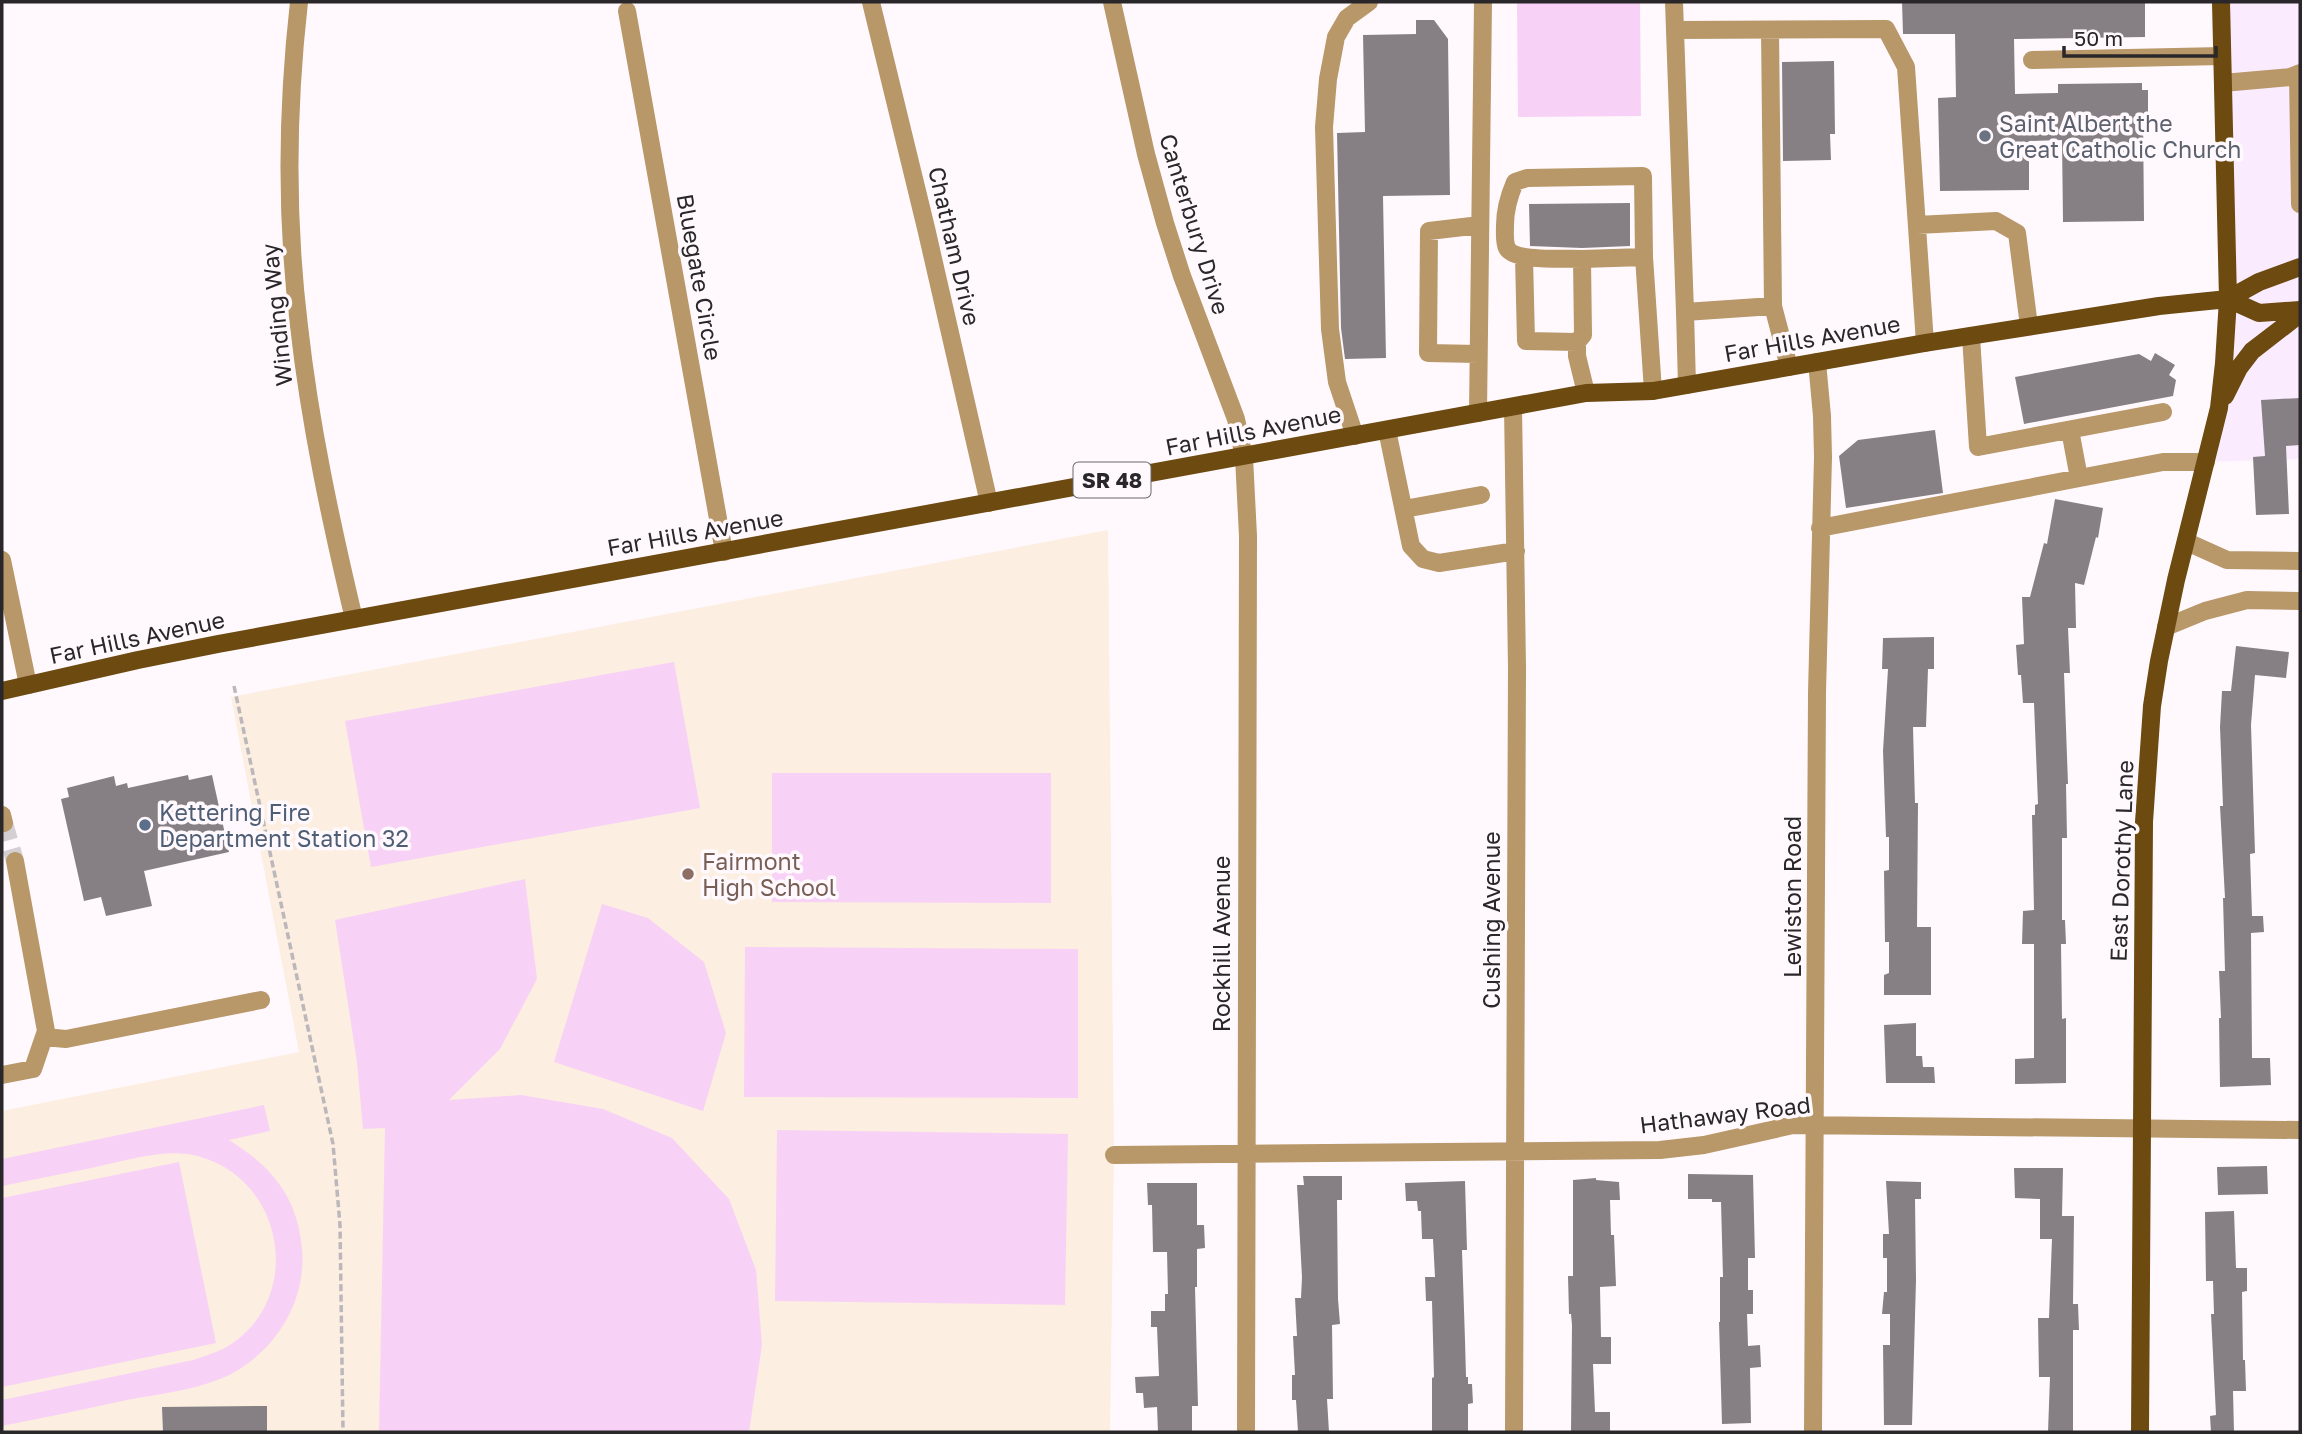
<svg xmlns="http://www.w3.org/2000/svg" width="2302" height="1434" font-family="'Golos Text',sans-serif">
  <rect width="100%" height="100%" fill="#fff9fe"/>
  <path fill="#faebfe" d="M2221 2H2300V459L2206 462 2219 408Z"/>
  <path fill="#fceee0" d="M1108 530 1114 1155 1110 1432H2V1111L299 1052 231 697Z"/>
  <path fill="#f7d2f6" d="M1517 2H1640L1641 116 1518 117Z
    M674 662 700 808 371 867 345 721Z
    M772 773H1051V903L772 902Z
    M525 879 537 979 500 1049 449 1100 521 1095 603 1109 672 1138 729 1199 756 1270 762 1345 749 1432H379L385 1128 363 1129 357 1062 335 920Z
    M602 904 648 918 704 962 726 1033 703 1111 554 1062Z
    M745 947 1078 949V1098L744 1097Z
    M264 1105 270 1131 229 1140C271 1166 298 1197 302 1249 307 1305 271 1358 220 1379 191 1391 157 1394 127 1400 85 1409 43 1418 2 1426V1400L193 1360C209 1355 224 1350 237 1340 303 1289 281 1180 201 1157 167 1147 130 1160 96 1167 65 1173 33 1180 2 1186V1159Z
    M777 1130 1068 1134 1065 1305 775 1301Z
    M179 1162 216 1343 2 1387V1198Z"/>
  <path fill="#868085" d="M1902 2H2145V37L2014 39 2015 94 2058 93V84L2142 83V90H2148V114H2143L2144 221 2063 222 2062 140 2029 141V190L1940 191 1938 98 1956 97 1955 34H1903Z
    M1416 20H1434L1448 39 1450 195 1383 196 1386 358 1345 359 1341 328 1337 133 1365 132 1363 35 1416 34Z
    M1834 61 1835 134H1830L1831 160 1783 161 1782 62Z
    M1630 203V246L1582 248 1530 246 1529 204Z
    M2155 353 2175 365 2169 375 2176 380 2173 396 2024 424 2015 377 2139 354 2151 361Z
    M2300 398V445L2286 446 2289 514 2256 515 2253 457 2265 456 2261 400Z
    M1935 430 1943 493 1846 508 1839 456 1858 440Z
    M2055 499 2103 508 2098 538 2096 537 2084 585 2075 583 2076 628H2068L2070 673H2064L2068 784H2066L2067 838H2062V920H2065L2066 944H2061L2062 1019 2066 1018V1083L2015 1084V1059L2034 1058V944H2022L2023 911 2034 910 2032 815H2035V805L2038 804 2034 703H2023L2021 675H2018L2016 645 2024 644 2022 597H2030L2044 543 2047 544Z
    M1934 637V669H1928L1926 727H1913L1915 803H1918L1917 927H1931V995H1884V975L1889 973V942H1885L1884 871 1889 870V837H1886L1883 751 1888 669H1882L1883 638Z
    M2236 646 2289 652 2286 678 2255 675 2251 725 2255 853 2250 854 2252 916H2263L2264 932 2251 933 2252 1058H2270L2271 1085 2220 1087 2219 1018H2221L2219 971H2225L2223 898H2225L2220 806H2223L2220 727 2222 691H2231Z
    M188 775 189 780 212 775 229 852 144 871 152 906 106 916 101 897 84 901 61 799 69 797 67 788 114 776 116 786 127 783 128 788Z
    M1916 1023V1056H1922L1923 1067H1934L1935 1083H1886L1884 1025Z
    M2267 1166 2268 1194 2218 1195 2217 1167Z
    M2014 1168H2063L2062 1216H2074L2073 1304H2078L2079 1330H2073V1432H2048L2050 1377H2039L2038 1318H2049L2052 1239H2040V1199L2015 1198Z
    M1688 1174 1753 1175 1755 1258H1748V1290H1753V1314H1747L1748 1346 1760 1345 1761 1367 1750 1368 1751 1423 1722 1424 1719 1322H1720V1277H1723L1721 1202H1712V1199H1688Z
    M1303 1176H1342V1200H1337L1338 1299 1340 1324 1332 1325 1333 1399H1327L1329 1432H1298L1296 1400H1292V1375H1295L1293 1336H1297L1295 1298H1301L1302 1277 1297 1185H1304Z
    M1596 1178V1180L1619 1182 1620 1200H1610L1611 1235H1614L1616 1286 1600 1287 1601 1337H1611V1364H1593L1595 1412H1610V1432H1571L1572 1325 1571 1314H1569L1568 1276H1573V1180Z
    M1465 1181 1467 1250H1462L1465 1340 1466 1377H1468V1384H1472L1473 1403 1468 1404V1432H1432V1378L1434 1377 1432 1301H1426L1425 1277H1435L1433 1239H1422L1421 1211H1418L1417 1201H1406L1405 1183Z
    M1886 1181 1921 1182V1199H1915L1916 1280 1912 1425H1884L1883 1345H1890V1314H1882L1884 1292H1887V1258H1883V1234H1889Z
    M1147 1183H1197V1225H1204L1205 1248 1197 1249V1287H1195L1198 1406H1192V1432H1158L1157 1407 1144 1408 1143 1393H1136L1135 1377 1159 1376 1157 1327H1151V1311H1165V1294H1168L1167 1252H1153L1152 1205H1148Z
    M2234 1211 2236 1268H2247V1291L2242 1292 2243 1360H2245L2246 1391H2233L2234 1432H2211L2210 1416 2216 1415 2211 1314H2214L2213 1281H2206L2205 1212Z
    M267 1406V1432H163L162 1407Z"/>
  <g fill="none" stroke-linecap="round" stroke-linejoin="round">
    <path stroke="#d4cfd3" stroke-width="18" stroke-dasharray="18 9" stroke-linecap="butt" d="M4 823 15 861"/>
    <path stroke="#bcb7bb" stroke-width="3.5" stroke-dasharray="7 3.5" stroke-linecap="butt" d="M234 686 333 1144 340 1225 343 1432"/>
    <path stroke="#b89768" stroke-width="18" d="M299 2C287 108 286 220 299 326 310 425 331 522 354 619
      M871 2 926 228 989 503
      M1112 2 1146 154 1165 223 1182 276 1236 419 1244 457 1248 536 1246 1432
      M1674 2 1685 312 1773 306
      M627 11 724 552
      M1675 30 1886 29 1906 67 1925 343
      M1770 30 1773 306 1789 367
      M2032 60 2222 56
      M2298 74 2300 204
      M2223 83 2290 77 2300 73
      M1917 225 1996 221 2017 233 2029 326
      M1524 257 1526 341 1577 342
      M1644 257 1653 391
      M1582 259 1644 257 1643 176 1527 178 1515 182C1509 196 1505 211 1505 225 1505 232 1504 242 1507 248 1514 262 1566 258 1582 259L1583 335 1577 342V356L1586 393
      M1685 312 1687 385
      M1971 336 1978 447 2163 412
      M1478 354 1428 353 1429 231 1480 225
      M1513 407 1517 667 1514 1432
      M1478 413 1483 2
      M1387 430 1411 546 1423 559 1439 563 1516 551
      M2070 430 2079 478
      M1355 436 1337 382 1330 329 1324 127 1328 79 1336 37 1347 18 1369 2
      M1404 509 1481 495
      M1820 528 2163 462H2206
      M2187 542 2227 560 2300 561
      M2 560 28 685
      M2166 627 2205 611 2247 600 2300 601
      M2 815 4 823
      M44 1037 66 1039 261 1000
      M2 1075 33 1069 46 1031 15 861
      M1114 1155 1660 1150 1704 1145 1793 1125 2300 1130
      M1813 1432 1817 693 1823 457 1822 416 1817 362"/>
    <path stroke="#6c4a10" stroke-width="18" d="M2228 299 2259 313 2300 310
      M2225 396 2239 368 2252 351 2300 314
      M2 691 138 660 218 644 1586 393 1653 391 1925 343 2159 306 2228 299 2259 282 2300 267
      M2140 1432 2144 822 2152 706 2159 661 2176 580 2219 408 2224 363 2228 299 2221 2"/>
  </g>
  <circle fill="#6b7280" stroke="#fff9fe" stroke-width="2.5" cx="1985" cy="136" r="7"/>
  <circle fill="#5c6f8a" stroke="#fff9fe" stroke-width="2.5" cx="145" cy="825" r="7"/>
  <circle fill="#8d6e63" stroke="#fff9fe" stroke-width="2.5" cx="688" cy="874" r="7"/>
  <g text-anchor="middle" dominant-baseline="central" stroke-width="7" stroke-linejoin="round" paint-order="stroke">
    <rect fill="#fff9fe" stroke="#696669" stroke-width="2" x="1073.5" y="462.5" width="77" height="35" rx="5"/>
    <g font-size="21" font-weight="bold" fill="#292729">
      <text x="1112" y="480">SR 48</text>
    </g>
    <g font-size="23" fill="#5b616d" stroke="#fff9fe" text-anchor="start">
      <text x="1999" y="123">Saint Albert the<tspan x="1999" dy="26">Great Catholic Church</tspan></text>
    </g>
    <g font-size="23" fill="#292729" stroke="#fff9fe">
      <text transform="translate(1195 224) rotate(73)">Canterbury Drive</text>
      <text transform="translate(955 246) rotate(77)">Chatham Drive</text>
      <text transform="translate(700 277) rotate(80)">Bluegate Circle</text>
      <text transform="translate(276 315) rotate(-96)">Winding Way</text>
      <text transform="translate(1812 338) rotate(-10)">Far Hills Avenue</text>
      <text transform="translate(1253 430) rotate(-11)">Far Hills Avenue</text>
      <text transform="translate(695 532) rotate(-10)">Far Hills Avenue</text>
      <text transform="translate(137 637) rotate(-12)">Far Hills Avenue</text>
      <text transform="translate(2121 861) rotate(-88)">East Dorothy Lane</text>
      <text transform="translate(1792 897) rotate(-90)">Lewiston Road</text>
      <text transform="translate(1491 920) rotate(-90)">Cushing Avenue</text>
      <text transform="translate(1221 944) rotate(-90)">Rockhill Avenue</text>
      <text transform="translate(1725 1114) rotate(-7)">Hathaway Road</text>
    </g>
    <g font-size="23" fill="#4e5e75" stroke="#fff9fe" text-anchor="start">
      <text x="159" y="812">Kettering Fire<tspan x="159" dy="26">Department Station 32</tspan></text>
    </g>
    <g font-size="23" fill="#785e54" stroke="#fff9fe" text-anchor="start">
      <text x="702" y="861">Fairmont<tspan x="702" dy="26">High School</tspan></text>
    </g>
  </g>
  <rect width="2302" height="1434" fill="none" stroke="#292729" stroke-width="7"/>
  <path d="M2064 46v10h152v-10" fill="none" stroke="#292729" stroke-width="3.5"/>
  <text x="2074" y="46" font-size="21" fill="#292729" stroke="#fff9fe" stroke-width="5" paint-order="stroke">50 m</text>
</svg>
